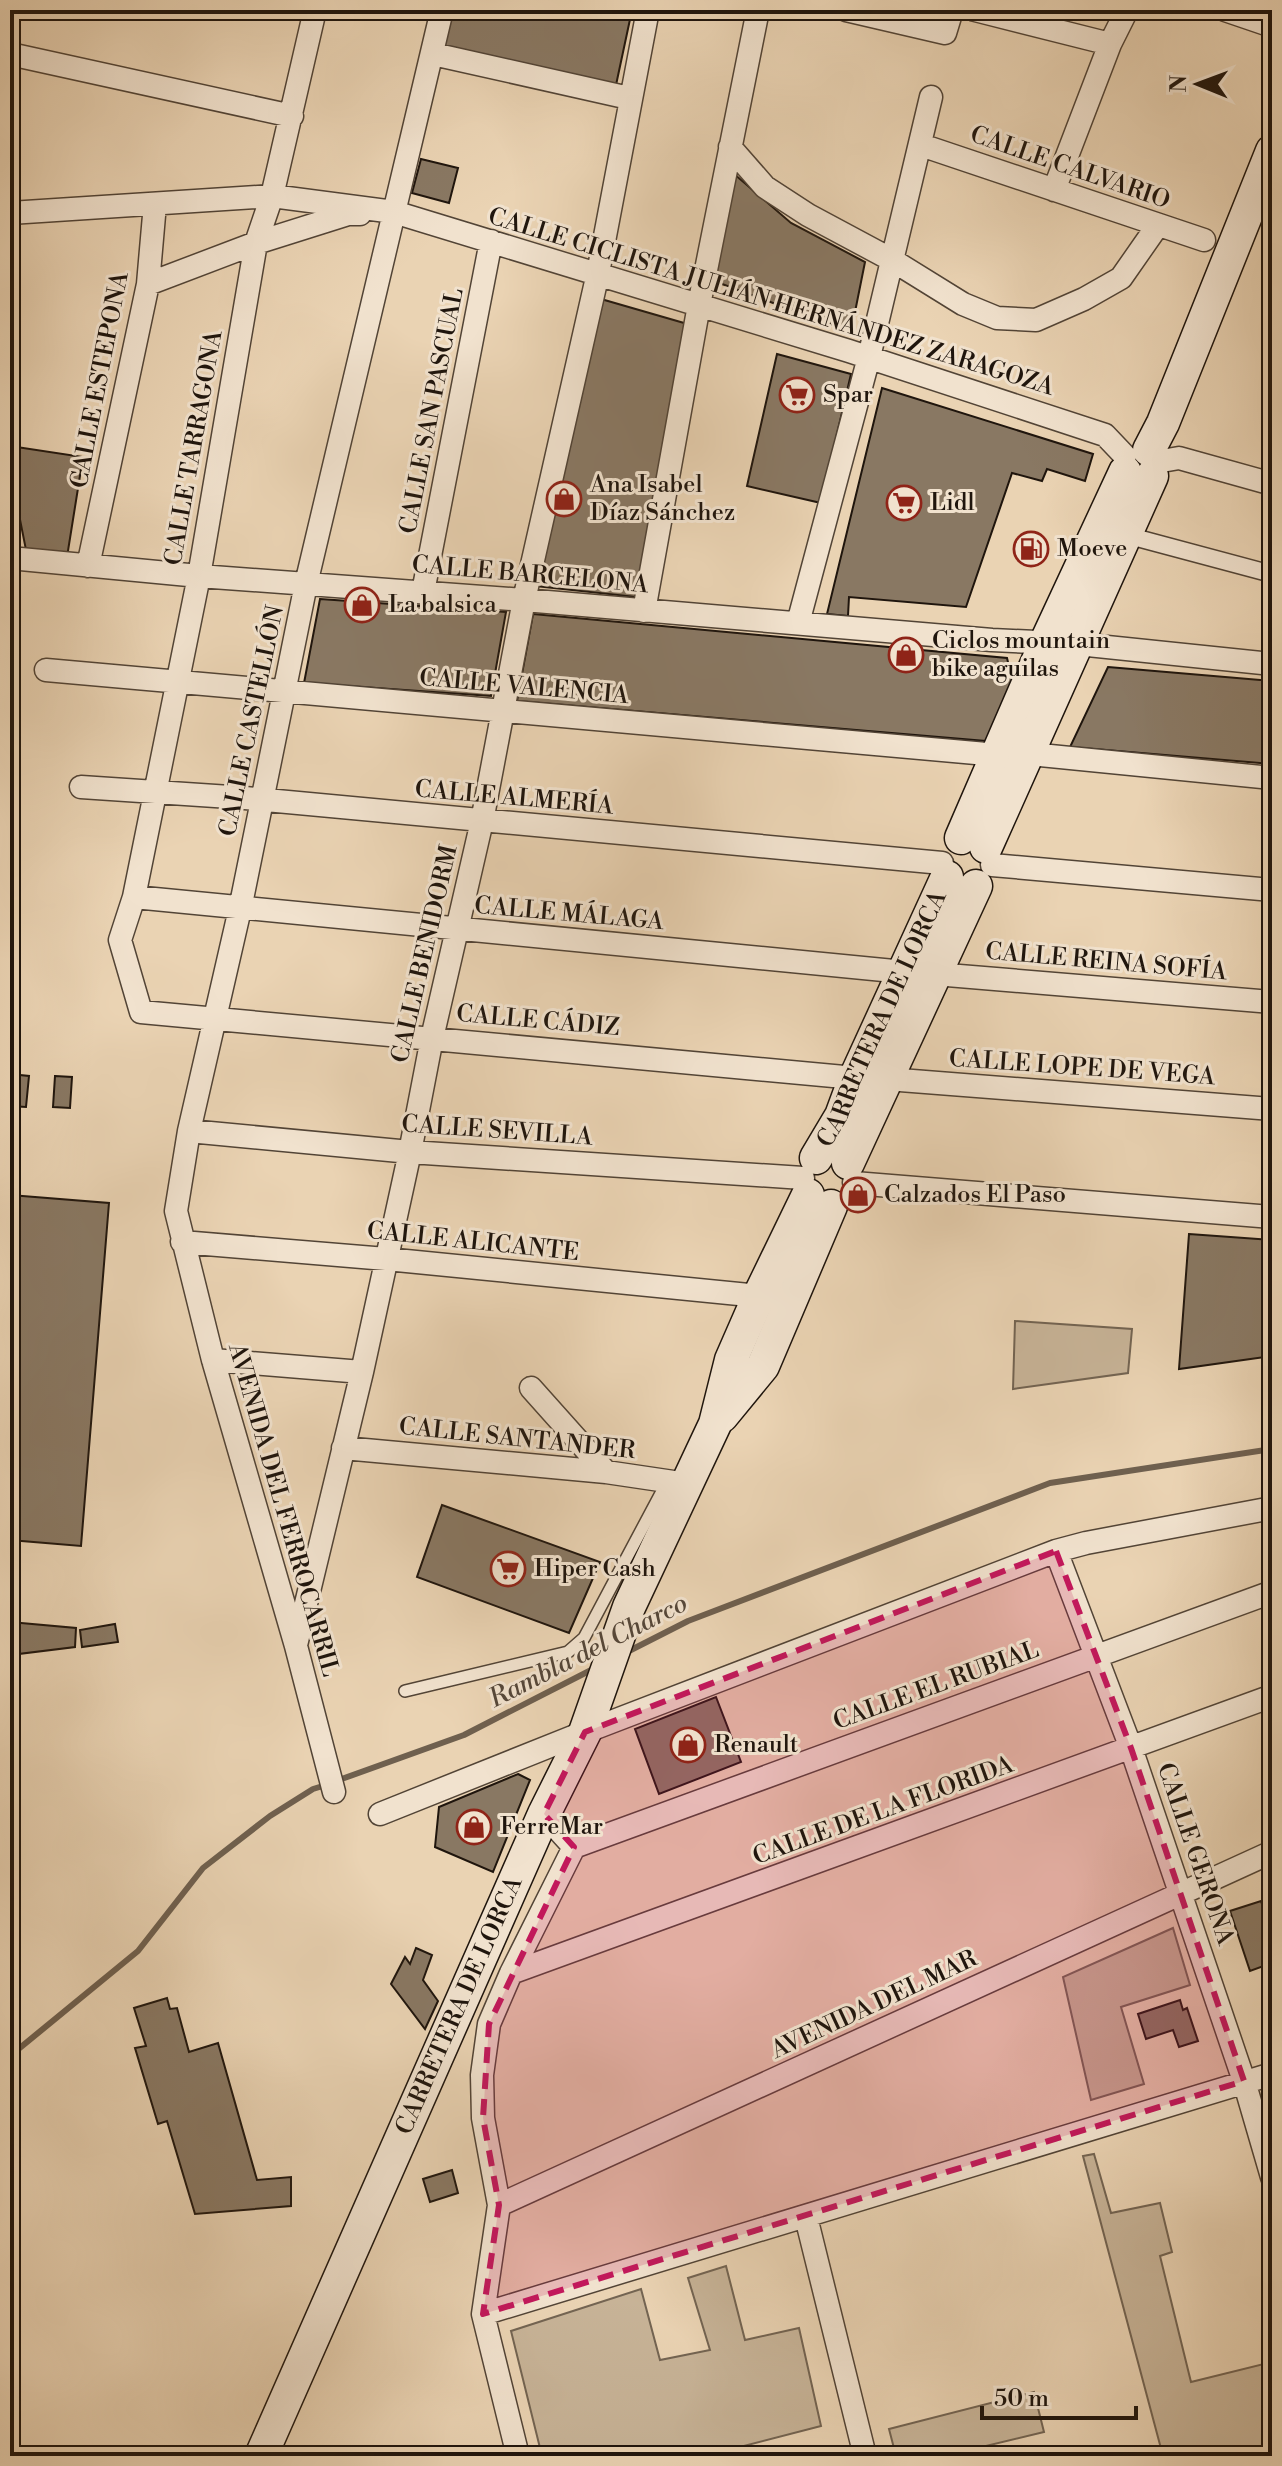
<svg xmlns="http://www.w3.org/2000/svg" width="1282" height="2466" font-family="'Libre Bodoni',serif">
  <rect width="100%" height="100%" fill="#ead3b3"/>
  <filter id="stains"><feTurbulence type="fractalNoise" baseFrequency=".0025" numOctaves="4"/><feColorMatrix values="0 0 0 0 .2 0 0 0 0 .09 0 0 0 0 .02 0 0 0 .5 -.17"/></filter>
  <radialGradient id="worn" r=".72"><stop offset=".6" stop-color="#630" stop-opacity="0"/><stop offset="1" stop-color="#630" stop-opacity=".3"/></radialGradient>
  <path fill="#c7b397" stroke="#736452" stroke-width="2" d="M1015 1321 1132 1329 1128 1373 1013 1389Z
    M1173 1928 1190 1985 1121 2007 1144 2084 1091 2100 1063 1977Z
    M1094 2154 1111 2213 1160 2203 1172 2252 1160 2256 1191 2382 1272 2362V2454L1264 2456H1163L1083 2156Z
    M726 2266 745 2340 799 2328 821 2426 705 2456H542L511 2331 641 2289 660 2360 710 2350 688 2278Z
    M1034 2392 1044 2432 965 2451 966 2456H896L889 2429Z"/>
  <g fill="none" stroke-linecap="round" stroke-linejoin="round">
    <path stroke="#6f604f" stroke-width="6" d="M625 1653 688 1621 1050 1483 1272 1449
      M336 1781 464 1735 597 1667
      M10 2056 138 1951 203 1868 270 1816 313 1789 326 1785"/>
  </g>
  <path fill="#897863" stroke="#1f150d" stroke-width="2" d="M448 10H632L616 85 440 48Z
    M421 159 458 168 449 203 412 193Z
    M733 173 791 223 865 262 851 332 714 281Z
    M601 299 691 325 636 597 534 586Z
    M777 354 851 374 821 503 747 486Z
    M882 388 1093 454 1085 481 1047 469 1042 481 1012 473 966 607 849 597 848 616 827 614Z
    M10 446 83 457 67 557 26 550 10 469Z
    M320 599 506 612 491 696 304 683Z
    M533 614 1007 658 1014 688 986 741 517 701Z
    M1108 667 1272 681V764L1070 747Z
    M10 1074 29 1076 26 1107 10 1106Z
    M55 1076 72 1077 70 1108 53 1107Z
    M10 1195 109 1203 81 1546 10 1540Z
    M1189 1234 1272 1240V1356L1179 1369Z
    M442 1505 600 1562 569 1633 417 1577Z
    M10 1622 76 1628 75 1647 10 1655Z
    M115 1624 118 1642 82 1647 80 1630Z
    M716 1697 741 1762 659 1794 635 1729Z
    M518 1774 530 1780 493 1872 435 1847 439 1807Z
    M1261 1901 1272 1935V1963L1250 1971 1230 1911Z
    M416 1948 432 1955 423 1980 438 2001 425 2029 391 1984 405 1957 410 1964Z
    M167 1998 170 2009 177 2008 189 2052 218 2043 257 2180 291 2177V2206L195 2214 167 2121 158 2124 135 2048 146 2046 134 2008Z
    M1180 2000 1183 2010 1187 2008 1198 2041 1179 2047 1173 2030 1146 2039 1138 2014Z
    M452 2170 458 2193 430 2202 423 2179Z"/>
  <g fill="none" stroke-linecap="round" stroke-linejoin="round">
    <g stroke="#524436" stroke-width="14">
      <path id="service" d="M405 1691 568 1652 584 1638 667 1482"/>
    </g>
    <g stroke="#524436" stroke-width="19">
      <path id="pedestrian" d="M1126 535 1272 574"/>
    </g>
    <g stroke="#524436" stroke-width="25">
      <path id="minor" d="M315 10 272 196 256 243 199 576 134 897 120 940 141 1012 855 1078
        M846 10 945 33 952 10
        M975 10 1110 44
        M1225 10 1272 26
        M10 54 292 116
        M433 54 629 98
        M921 145 1204 240
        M730 147 765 187 808 215 892 260 963 304 997 318 1036 320 1084 299 1121 278 1158 225
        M1054 190 1110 44 1127 10
        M10 213 272 196 394 212 849 351 1105 435 1125 456
        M148 284 256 243 348 214H360
        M1156 462 1179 458 1272 484
        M10 558 199 576 524 600 992 640 1078 644 1272 664
        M88 566 148 284 155 204
        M423 592 491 241
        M644 611 699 305 758 10
        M798 623 869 357 931 97
        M46 670 998 755
        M1030 754 1272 778
        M81 787 245 798 942 863
        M992 865 1272 890
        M134 897 904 972
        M935 974 1272 1002
        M887 1079 1272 1109
        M189 1131 410 1152 803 1178
        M854 1183 1272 1217
        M182 1242 386 1259 759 1296
        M213 1360 362 1372
        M531 1388 606 1472
        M343 1448 606 1472 687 1484
        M1056 1551 1131 1748 1244 2081 1272 2177
        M296 1645 362 1372 410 1152 432 1038 482 821 524 600 598 273 648 10
        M334 1792 296 1646 213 1360 176 1211 189 1131 240 909 306 584 442 10
        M380 1814 585 1732 1056 1551 1086 1543 1272 1508
        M544 1814 574 1847
        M574 1847 1272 1592
        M511 1973 1272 1696
        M499 2205 1272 1852
        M806 2217 865 2456
        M483 2314 1272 2074
        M518 2456 483 2314 499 2205 483 2118 482 2075 489 2024 511 1973 574 1847"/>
    </g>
    <g stroke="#1f150d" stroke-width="35">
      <g id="secondary">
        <path d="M1149 450 1163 423 1272 151"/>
        <path d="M961 838 1045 644 1125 472"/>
        <path d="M986 847 1152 476"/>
        <path id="s1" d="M816 1158 841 1116 855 1078 947 877"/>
        <path d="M848 1163 976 886"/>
        <path d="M722 1416 763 1366 831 1206"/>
        <path id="s2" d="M261 2456 544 1814 585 1732 629 1607 715 1424 731 1360 759 1296 808 1195"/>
      </g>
    </g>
    <use href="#service" stroke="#f1e2ce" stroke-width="11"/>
    <use href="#pedestrian" stroke="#f1e2ce" stroke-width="16"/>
    <use href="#minor" stroke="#f1e2ce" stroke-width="22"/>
    <use href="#secondary" stroke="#f1e2ce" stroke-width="32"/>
  </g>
  <path fill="#c2185b" fill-opacity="0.2" stroke="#c2185b" stroke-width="6" stroke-dasharray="16 10" stroke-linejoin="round" d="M1056 1551 1131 1748 1244 2081 483 2314 499 2205 483 2118 489 2024 574 1847 544 1814 585 1732Z"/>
  <defs>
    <g id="supermarket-ring" transform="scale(1.8)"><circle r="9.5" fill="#f1e2ce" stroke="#8f2418" stroke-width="1.5"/><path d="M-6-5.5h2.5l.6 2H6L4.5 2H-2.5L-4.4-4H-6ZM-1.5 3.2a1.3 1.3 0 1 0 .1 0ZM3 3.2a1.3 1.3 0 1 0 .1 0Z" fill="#8f2418"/></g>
    <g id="shop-ring" transform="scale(1.8)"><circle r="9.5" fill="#f1e2ce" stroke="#8f2418" stroke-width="1.5"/><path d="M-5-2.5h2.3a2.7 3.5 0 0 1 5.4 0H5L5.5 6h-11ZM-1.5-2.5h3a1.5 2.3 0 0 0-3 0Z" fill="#8f2418"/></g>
    <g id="fuel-ring" transform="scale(1.8)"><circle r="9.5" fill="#f1e2ce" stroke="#8f2418" stroke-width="1.5"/><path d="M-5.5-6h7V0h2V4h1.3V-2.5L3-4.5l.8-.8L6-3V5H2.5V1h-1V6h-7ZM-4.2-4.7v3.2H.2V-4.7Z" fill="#8f2418"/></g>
  </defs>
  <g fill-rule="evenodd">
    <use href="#supermarket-ring" x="797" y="395"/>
    <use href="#shop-ring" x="564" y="499"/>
    <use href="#supermarket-ring" x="904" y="503"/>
    <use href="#fuel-ring" x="1031" y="549"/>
    <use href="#shop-ring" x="362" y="605"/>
    <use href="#shop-ring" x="906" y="655"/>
    <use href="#shop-ring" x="858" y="1195"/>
    <use href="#supermarket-ring" x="508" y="1569"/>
    <use href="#shop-ring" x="688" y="1745"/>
    <use href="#shop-ring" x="474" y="1827"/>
  </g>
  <g text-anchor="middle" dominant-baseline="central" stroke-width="6" stroke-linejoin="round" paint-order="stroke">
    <g font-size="24" fill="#1f150d" stroke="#f1e2ce">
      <text transform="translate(1070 168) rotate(19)">CALLE CALVARIO</text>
      <text transform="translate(771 302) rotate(17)">CALLE CICLISTA JULIÁN HERNÁNDEZ ZARAGOZA</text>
      <text transform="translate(100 380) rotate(-79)">CALLE ESTEPONA</text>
      <text transform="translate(432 411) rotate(-79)">CALLE SAN PASCUAL</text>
      <text transform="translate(194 448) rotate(-80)">CALLE TARRAGONA</text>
      <text transform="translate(530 575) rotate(5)">CALLE BARCELONA</text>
      <text transform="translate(524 687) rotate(5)">CALLE VALENCIA</text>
      <text transform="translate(252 721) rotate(-78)">CALLE CASTELLÓN</text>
      <text transform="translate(514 798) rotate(5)">CALLE ALMERÍA</text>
      <text transform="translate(569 914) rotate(5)">CALLE MÁLAGA</text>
      <text transform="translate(425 954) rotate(-77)">CALLE BENIDORM</text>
      <text transform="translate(1106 962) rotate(5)">CALLE REINA SOFÍA</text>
      <text stroke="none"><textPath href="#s1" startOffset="154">CARRETERA DE LORCA</textPath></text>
      <text transform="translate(538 1021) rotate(5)">CALLE CÁDIZ</text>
      <text transform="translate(1082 1068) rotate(4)">CALLE LOPE DE VEGA</text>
      <text transform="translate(497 1131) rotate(4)">CALLE SEVILLA</text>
      <text transform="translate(473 1242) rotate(6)">CALLE ALICANTE</text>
      <text transform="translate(517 1439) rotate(6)">CALLE SANTANDER</text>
      <text transform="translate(283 1510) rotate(74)">AVENIDA DEL FERROCARRIL</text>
      <text transform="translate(936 1686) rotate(-20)">CALLE EL RUBIAL</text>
      <text transform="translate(883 1811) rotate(-20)">CALLE DE LA FLORIDA</text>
      <text transform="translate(1195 1854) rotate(71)">CALLE GERONA</text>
      <text transform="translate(874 2005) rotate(-25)">AVENIDA DEL MAR</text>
      <text stroke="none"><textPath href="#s2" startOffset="492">CARRETERA DE LORCA</textPath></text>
    </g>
    <g font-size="24" fill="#1f150d" stroke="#f1e2ce" text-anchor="start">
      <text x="823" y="395">Spar</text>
      <text x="590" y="485">Ana Isabel<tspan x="590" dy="28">Díaz Sánchez</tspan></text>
      <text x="930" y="503">Lidl</text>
      <text x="1057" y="549">Moeve</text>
      <text x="388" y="605">La balsica</text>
      <text x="932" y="641">Ciclos mountain<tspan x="932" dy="28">bike aguilas</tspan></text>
      <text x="884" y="1195">Calzados El Paso</text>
      <text x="534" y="1569">Hiper Cash</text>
      <text x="714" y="1745">Renault</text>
      <text x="500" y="1827">FerreMar</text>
    </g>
    <g font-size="26" font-style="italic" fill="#554739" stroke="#f1e2ce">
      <text transform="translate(588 1651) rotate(-27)">Rambla del Charco</text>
    </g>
  </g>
  <rect width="1282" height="2466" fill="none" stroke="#ead3b3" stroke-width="40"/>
  <rect x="12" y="12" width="1258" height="2442" fill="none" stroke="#1f150d" stroke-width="4"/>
  <rect x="20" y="20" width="1242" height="2426" fill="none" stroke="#1f150d" stroke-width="2"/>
  <g transform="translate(1198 84) rotate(271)" stroke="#f1e2ce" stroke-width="6" paint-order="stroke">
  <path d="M0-6L14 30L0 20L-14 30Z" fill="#1f150d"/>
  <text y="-12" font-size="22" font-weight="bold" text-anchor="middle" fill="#1f150d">N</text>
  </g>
  <path d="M982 2406v12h154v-12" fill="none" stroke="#1f150d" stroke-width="4"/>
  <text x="994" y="2406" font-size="24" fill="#1f150d" stroke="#f1e2ce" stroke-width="6" paint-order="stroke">50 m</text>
  <rect width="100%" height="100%" filter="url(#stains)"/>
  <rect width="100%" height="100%" fill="url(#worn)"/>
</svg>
